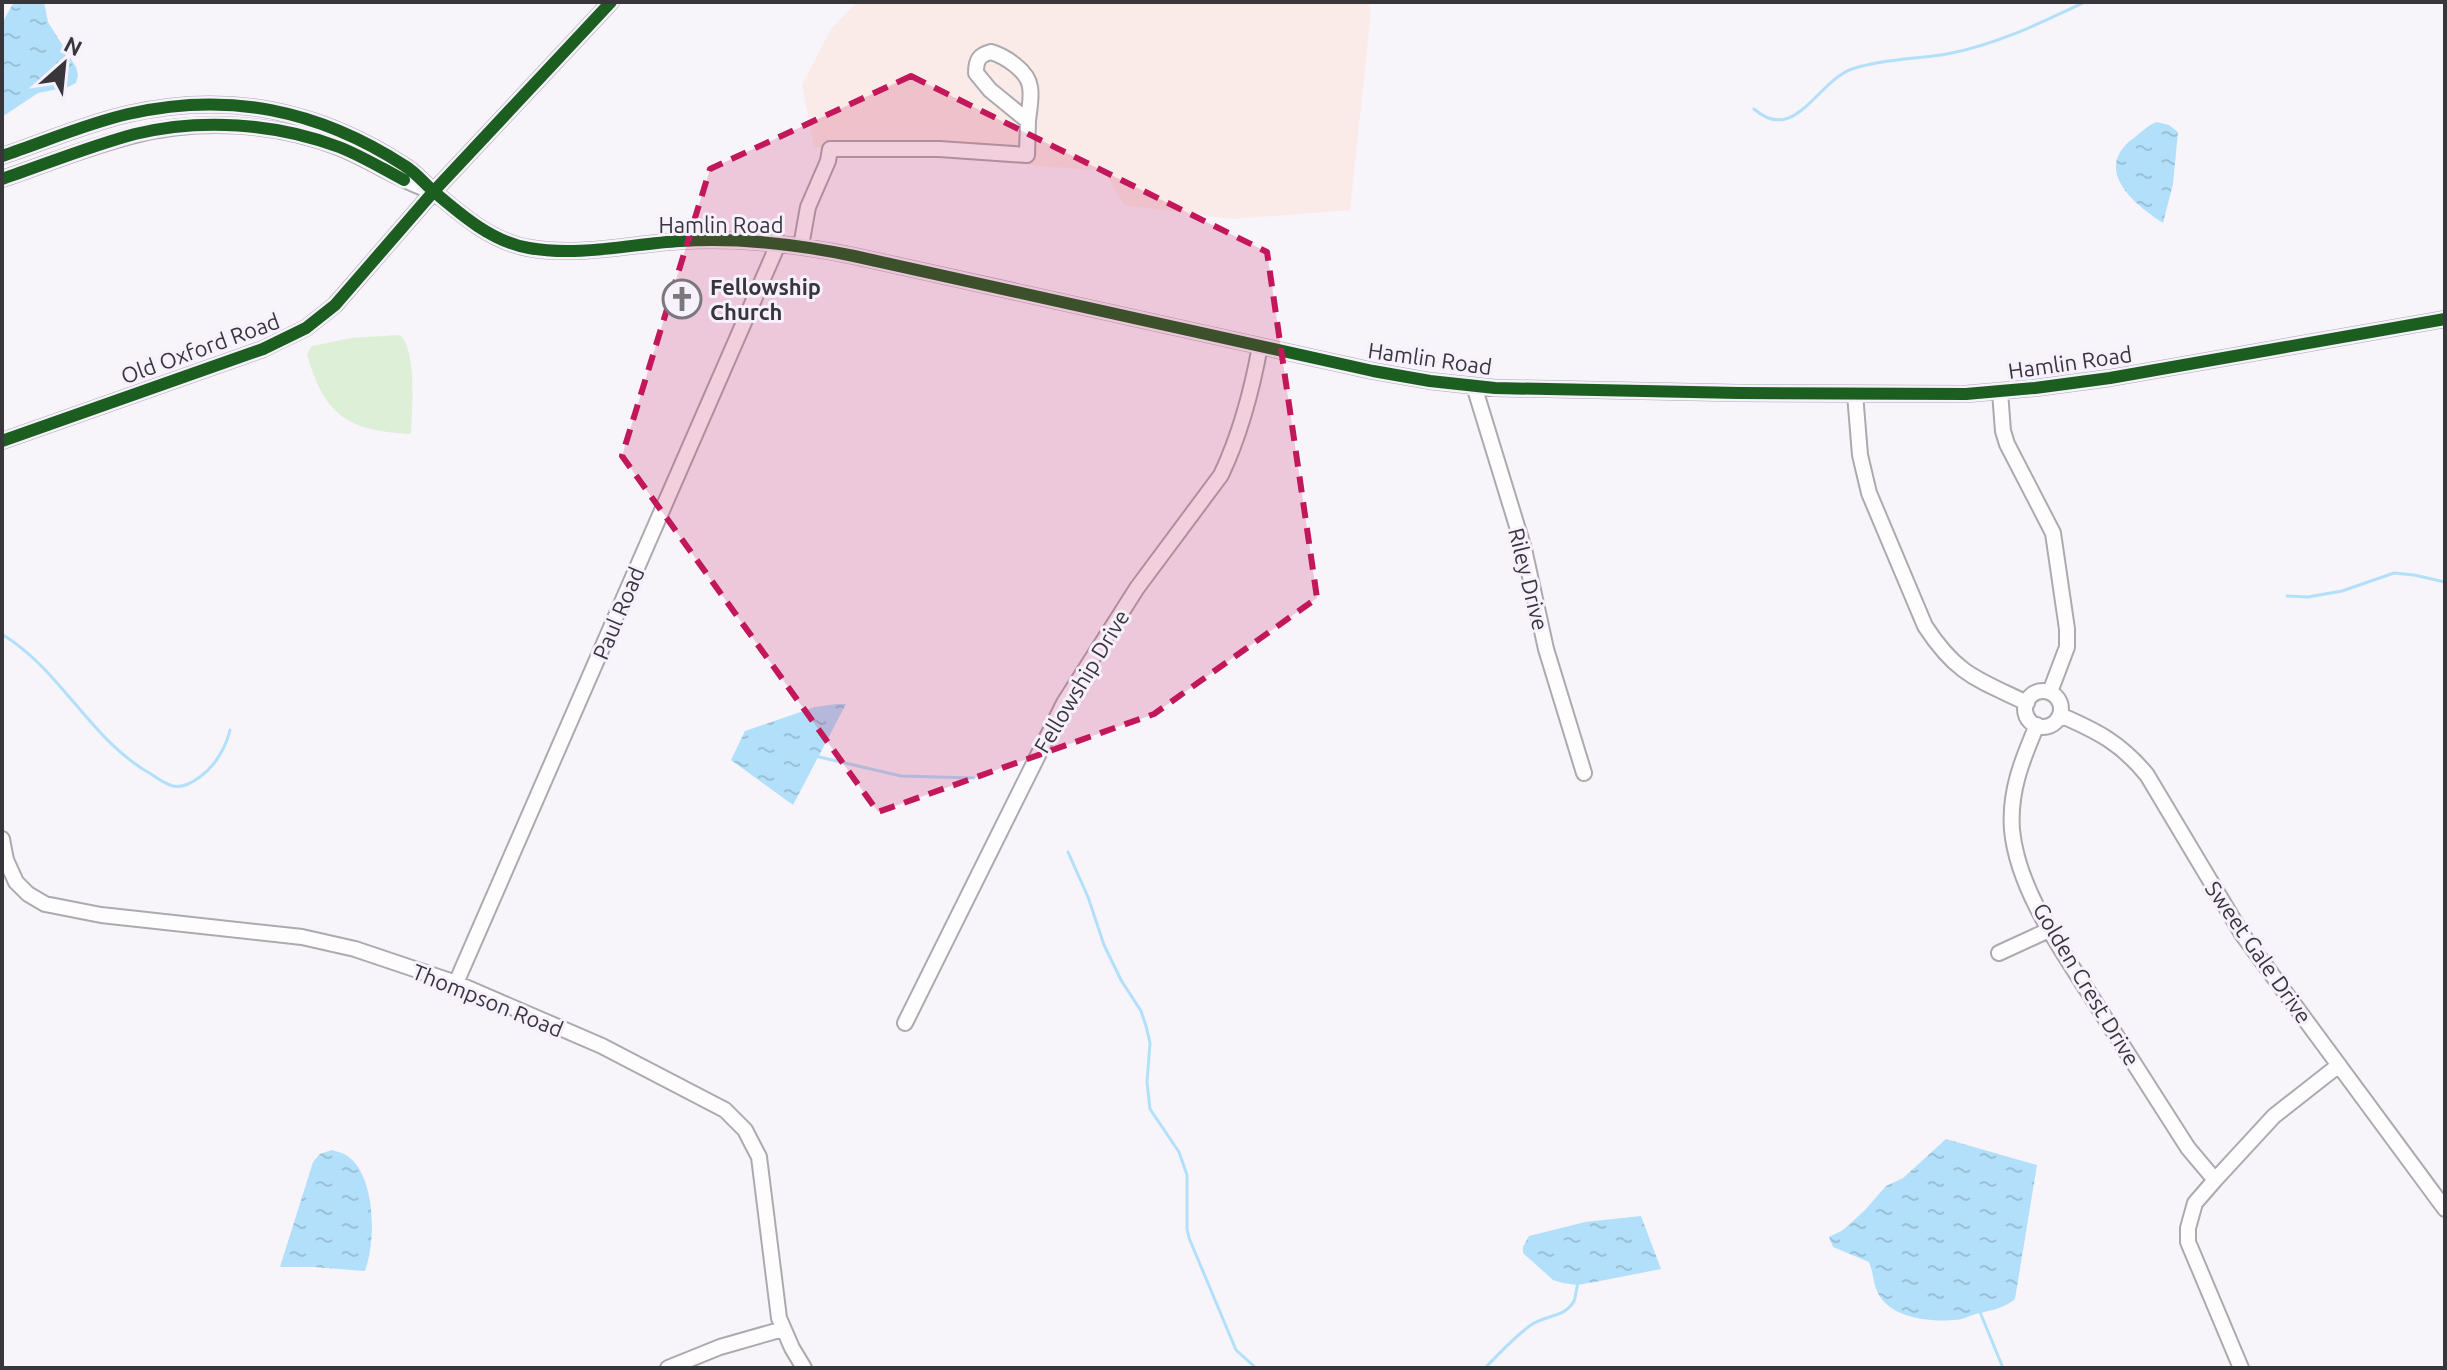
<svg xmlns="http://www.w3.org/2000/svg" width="2447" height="1370" font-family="Ubuntu,sans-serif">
  <defs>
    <pattern id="water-ripples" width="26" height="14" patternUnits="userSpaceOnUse" patternTransform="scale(2)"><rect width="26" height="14" fill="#b2e0fa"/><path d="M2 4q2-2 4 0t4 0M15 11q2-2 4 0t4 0" fill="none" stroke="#9ac1d7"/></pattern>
  </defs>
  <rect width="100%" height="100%" fill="#f7f4fa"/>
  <path fill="#faebe8" d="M857 2H1368L1371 12 1350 210 1233 219 1124 205 1104 171 814 147 802 85 831 29Z"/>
  <path fill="#ddefd7" d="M400 335C417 350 412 411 411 434 349 431 324 416 307 354L312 346 351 338Z"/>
  <path fill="url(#water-ripples)" d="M14 2H44L48 22 76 67 78 75 76 83 68 87 38 93 2 117V23Z
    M2157 122 2169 125 2178 132 2173 184 2163 223C2135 205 2093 171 2131 140 2140 134 2147 125 2157 122Z
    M837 704H846L793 805 731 760 745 731 815 707Z
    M1946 1139 2037 1165 2015 1299C2005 1308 1992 1310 1980 1313 1974 1314 1968 1317 1962 1319 1938 1323 1896 1320 1881 1298 1873 1287 1874 1274 1869 1262L1833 1247 1829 1237 1843 1230 1865 1210 1886 1186 1903 1178Z
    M332 1150C338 1152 344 1153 349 1157 376 1179 376 1241 365 1271L313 1267H280L313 1162 320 1154Z
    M1641 1216 1661 1269 1595 1282 1577 1285 1563 1283 1553 1280 1523 1253V1247L1529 1236 1585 1222Z"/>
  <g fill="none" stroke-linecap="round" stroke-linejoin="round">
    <path stroke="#b2e0fa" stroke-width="3" d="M1754 109C1796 146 1818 78 1855 68 1885 59 1916 59 1947 54 1995 45 2041 23 2085 2
      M2287 596 2308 597 2342 591 2394 573 2414 575 2445 582
      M3 635C61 670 91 741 151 774 157 778 165 784 173 786 184 788 193 782 201 776 215 766 226 747 230 730
      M815 756 901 776 974 778
      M1068 852 1088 897 1104 945 1121 980 1141 1011 1146 1026 1150 1043 1147 1082 1150 1109 1179 1152 1187 1175V1229L1189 1238 1236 1350 1256 1368
      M1980 1312 2003 1368
      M1485 1368C1500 1353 1514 1337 1531 1325 1544 1315 1565 1318 1574 1301 1576 1296 1576 1289 1578 1283"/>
    <g stroke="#adaaaf" stroke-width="18">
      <path id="minor" d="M991 52C1005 56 1028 71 1030 87 1032 97 1029 110 1028 121L990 90 976 73C976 60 979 55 991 52Z
        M2 156C44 142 85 124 128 114 229 91 319 110 405 166 415 172 423 182 432 190 460 214 492 242 529 248 578 257 631 244 680 241 740 237 796 244 854 256L1373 371 1430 381 1495 388 1739 393 1966 394 2035 388 2110 378 2445 319
        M2 179C46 164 90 146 135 135 201 118 275 123 338 147 369 159 395 178 426 189
        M801 246 808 207 828 161 830 149H939L1027 155 1028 121
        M1474 386 1524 549 1546 649 1584 773
        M2000 392 2003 431 2007 444 2053 533 2067 629V647L2050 692
        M1855 394 1860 455 1869 493 1925 626C1957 675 1977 679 2027 703
        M2 441 263 349 306 328 335 305 434 191 611 2
        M2025 709a18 18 0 1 1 36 0a18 18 0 1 1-36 0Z
        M2060 715C2097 731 2121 743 2147 775L2242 934 2445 1209
        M2037 725C2022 760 2009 792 2012 830 2018 892 2064 953 2096 1004 2127 1052 2157 1100 2188 1148L2215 1180
        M2 839 6 860 16 882 28 894 45 904 101 915 302 937 355 949 456 983 602 1046 725 1110 745 1130 759 1157 779 1318 792 1348 804 1368
        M1999 953 2049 930
        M456 983 779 242
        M905 1023 1064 703 1137 588 1221 475C1240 435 1252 390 1260 346
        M668 1368 720 1347 783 1329
        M2241 1368 2188 1242V1228L2195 1203 2215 1180 2274 1116 2339 1065"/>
    </g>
    <use href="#minor" stroke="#fefdfe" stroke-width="14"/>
    <g stroke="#f6f1fd" stroke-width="17">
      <path id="cycleway" d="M2 156C44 142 85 124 128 114 229 91 319 110 405 166 415 172 423 182 432 190 460 214 492 242 529 248 578 257 631 244 680 241 740 237 796 244 854 256L1373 371 1430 381 1495 388 1739 393 1966 394 2035 388 2110 378 2445 319
        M2 179C46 164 90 146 135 134 201 118 275 123 339 147 362 156 383 169 404 180
        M2 441 263 349 306 328 335 305 434 191 611 2"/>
    </g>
    <use href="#cycleway" stroke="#1b5e20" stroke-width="12"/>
  </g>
  <path fill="#c2185b" fill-opacity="0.2" stroke="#c2185b" stroke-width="6" stroke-dasharray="16 10" stroke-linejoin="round" d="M911 76 1267 252 1317 598 1154 714 878 812 622 456 710 169Z"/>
  <defs>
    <g id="church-ring" transform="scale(2)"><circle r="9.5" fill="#f6f1fd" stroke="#7b787d" stroke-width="1.5"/><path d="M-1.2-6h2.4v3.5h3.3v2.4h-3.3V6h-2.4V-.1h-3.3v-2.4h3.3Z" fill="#7b787d"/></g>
  </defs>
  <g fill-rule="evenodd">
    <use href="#church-ring" x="682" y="299"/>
  </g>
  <g text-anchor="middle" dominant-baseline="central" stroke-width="6" stroke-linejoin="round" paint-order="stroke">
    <g font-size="22" fill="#38363a" stroke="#f6f1fd">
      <text x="721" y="224">Hamlin Road</text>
      <text transform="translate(200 348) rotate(-20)">Old Oxford Road</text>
      <text transform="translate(1430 358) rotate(8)">Hamlin Road</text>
      <text transform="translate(2070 362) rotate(-8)">Hamlin Road</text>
      <text transform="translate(1529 579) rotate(76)">Riley Drive</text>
      <text transform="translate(618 613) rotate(-67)">Paul Road</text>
      <text transform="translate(1081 681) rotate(-59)">Fellowship Drive</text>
      <text transform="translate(2259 952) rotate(55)">Sweet Gale Drive</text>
      <text transform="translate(2087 984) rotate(59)">Golden Crest Drive</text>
      <text transform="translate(488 1000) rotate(22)">Thompson Road</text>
    </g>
    <g font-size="22" font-weight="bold" fill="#38363a" stroke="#f6f1fd" text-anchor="start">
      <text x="710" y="286">Fellowship<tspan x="710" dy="25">Church</tspan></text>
    </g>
  </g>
  <rect width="2447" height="1370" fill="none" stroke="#38363a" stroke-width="8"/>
  <g transform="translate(64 64) rotate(27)" stroke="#f6f1fd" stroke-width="6" paint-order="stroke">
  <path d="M0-6L14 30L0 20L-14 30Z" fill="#38363a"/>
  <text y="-12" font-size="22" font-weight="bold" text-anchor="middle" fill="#38363a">N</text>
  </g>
</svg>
